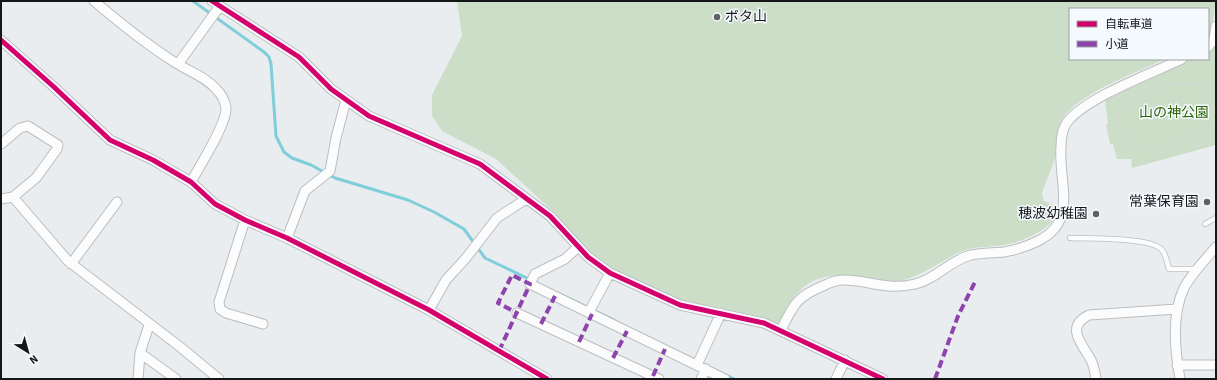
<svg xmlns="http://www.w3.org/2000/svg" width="1217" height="380" font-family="'Source Sans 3','Noto Sans JP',sans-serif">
  <rect width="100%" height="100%" fill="#e9edf0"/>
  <path fill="#ccdec8" d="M457 1H1216L1211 33 1208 38V9H1070V59H1165C1138 72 1083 92 1065 115 1056 126 1059 138 1057 150 1054 165 1046 179 1042 194L1044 201 1053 205 1058 214C1045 234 1018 244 995 246 986 247 974 247 965 250 940 260 921 279 893 282 883 283 870 279 860 277 817 271 796 283 780 324L761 317 712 306 680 301 606 267 586 249 555 213 496 159 442 131 432 116V95L462 36Z
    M1216 44V145L1132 168 1131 159H1117L1113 144H1110L1106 125 1108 124 1105 99 1190 59H1208V51Z"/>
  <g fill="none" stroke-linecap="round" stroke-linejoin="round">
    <path stroke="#7fceda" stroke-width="3" d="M193 1 264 52 269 57 271 64 276 136 284 152 292 158 311 165 335 178 408 200 434 212 464 229 485 258 531 280
      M558 293 614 320
      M726 375 734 379"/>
    <g stroke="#bbbec0" stroke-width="6">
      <path id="lane" d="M1205 224 1216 218
        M1070 238C1089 239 1149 237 1161 249 1166 253 1167 263 1169 269H1196"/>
    </g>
    <g stroke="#bbbec0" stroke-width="11">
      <path id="street" d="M94 1C120 23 147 45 176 63 190 72 206 77 217 90 222 95 225 101 226 108 227 124 199 167 191 182
        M212 1 299 57 331 89 369 116 480 164 550 216 588 257 610 273 680 305 764 323 883 379
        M1 40 54 87 110 140 153 160 191 182 215 204 245 220 287 238 429 310 547 379
        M1208 47 1214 39 1216 26
        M178 64 220 6
        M1 144 20 128 28 126 58 145 57 149 36 178 13 197
        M1 199 13 197 68 261 179 346 219 379
        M245 220 219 302 220 309 226 313 263 324
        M287 238 305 191 330 171 336 138 346 100
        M578 247 565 259 535 274 530 284 725 379
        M71 264 117 202
        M429 310 446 280 466 258 497 218 526 199
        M589 312 610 273
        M517 313 659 379
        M781 330C793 306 797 296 823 286 829 283 836 280 843 280 869 280 887 291 915 284 935 280 950 260 971 255 981 253 993 253 1004 252 1015 250 1028 246 1038 241 1079 221 1058 182 1061 147 1061 138 1062 128 1068 121 1088 97 1152 73 1182 59
        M140 353 176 379
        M697 365 721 313
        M1177 365H1216
        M138 379 140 353 149 325
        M701 379 706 369
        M836 379 845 360
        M1096 379C1095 373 1094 366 1091 360 1083 345 1064 327 1089 315L1177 309
        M1180 379C1175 351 1171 315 1184 288 1192 273 1205 260 1216 247"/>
    </g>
    <path stroke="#d6d8d9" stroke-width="1.5" stroke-dasharray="3 3" stroke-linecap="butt" d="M1168 83C1175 84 1200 83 1205 85 1217 94 1209 128 1196 135 1180 144 1158 147 1140 152 1125 152 1110 113 1123 103Z
      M1189 138 1192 147 1205 143 1216 121"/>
    <use href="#lane" stroke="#fcfcfd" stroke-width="4.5"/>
    <use href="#street" stroke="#fcfcfd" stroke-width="9"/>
    <path stroke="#8e44ad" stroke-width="4" stroke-dasharray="8 4" stroke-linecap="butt" d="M541 324 555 296
      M579 342 592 314
      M499 351 530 284 512 275 498 303 517 313
      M613 358 627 331
      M653 376 665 349
      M935 379 958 316 976 280"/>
    <g stroke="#f5faff" stroke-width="8">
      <path id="cycleway" d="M212 1 299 57 331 89 369 116 480 164 550 216 588 257 610 273 680 305 764 323 883 379
        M1 40 54 87 110 140 153 160 191 182 215 204 245 220 287 238 429 310 547 379"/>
    </g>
    <use href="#cycleway" stroke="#d6006c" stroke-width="5"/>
  </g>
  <g fill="#5f6164" stroke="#f5faff" stroke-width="1.5">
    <circle cx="717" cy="17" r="4"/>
    <circle cx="1207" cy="202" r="4"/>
    <circle cx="1096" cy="214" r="4"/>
  </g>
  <g text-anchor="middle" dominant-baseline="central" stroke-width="3" stroke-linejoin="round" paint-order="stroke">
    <g font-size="14" fill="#141618" stroke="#f5faff" text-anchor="end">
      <text x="725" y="17" text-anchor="start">ボタ山</text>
      <text x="1199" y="202">常葉保育園</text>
      <text x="1088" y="214">穂波幼稚園</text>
    </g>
    <g font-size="14" fill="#2e6507" stroke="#f5faff">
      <text x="1174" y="113">山の神公園</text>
    </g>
  </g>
  <rect width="1217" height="380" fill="none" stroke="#141618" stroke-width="4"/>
  <rect x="1069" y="8" width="140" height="52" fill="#f5faff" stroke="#9b9fa3"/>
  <rect x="1077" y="21" width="20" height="6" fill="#d6006c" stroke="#9b9fa3"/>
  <text x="1105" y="28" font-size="12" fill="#141618">自転車道</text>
  <rect x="1077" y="41" width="20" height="6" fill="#8e44ad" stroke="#9b9fa3"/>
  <text x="1105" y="48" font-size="12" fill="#141618">小道</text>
  <g transform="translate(28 352) rotate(143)" stroke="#f5faff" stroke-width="3" paint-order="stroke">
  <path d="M0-3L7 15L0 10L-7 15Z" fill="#141618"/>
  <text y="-6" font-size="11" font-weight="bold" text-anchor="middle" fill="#141618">N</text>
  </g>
</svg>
